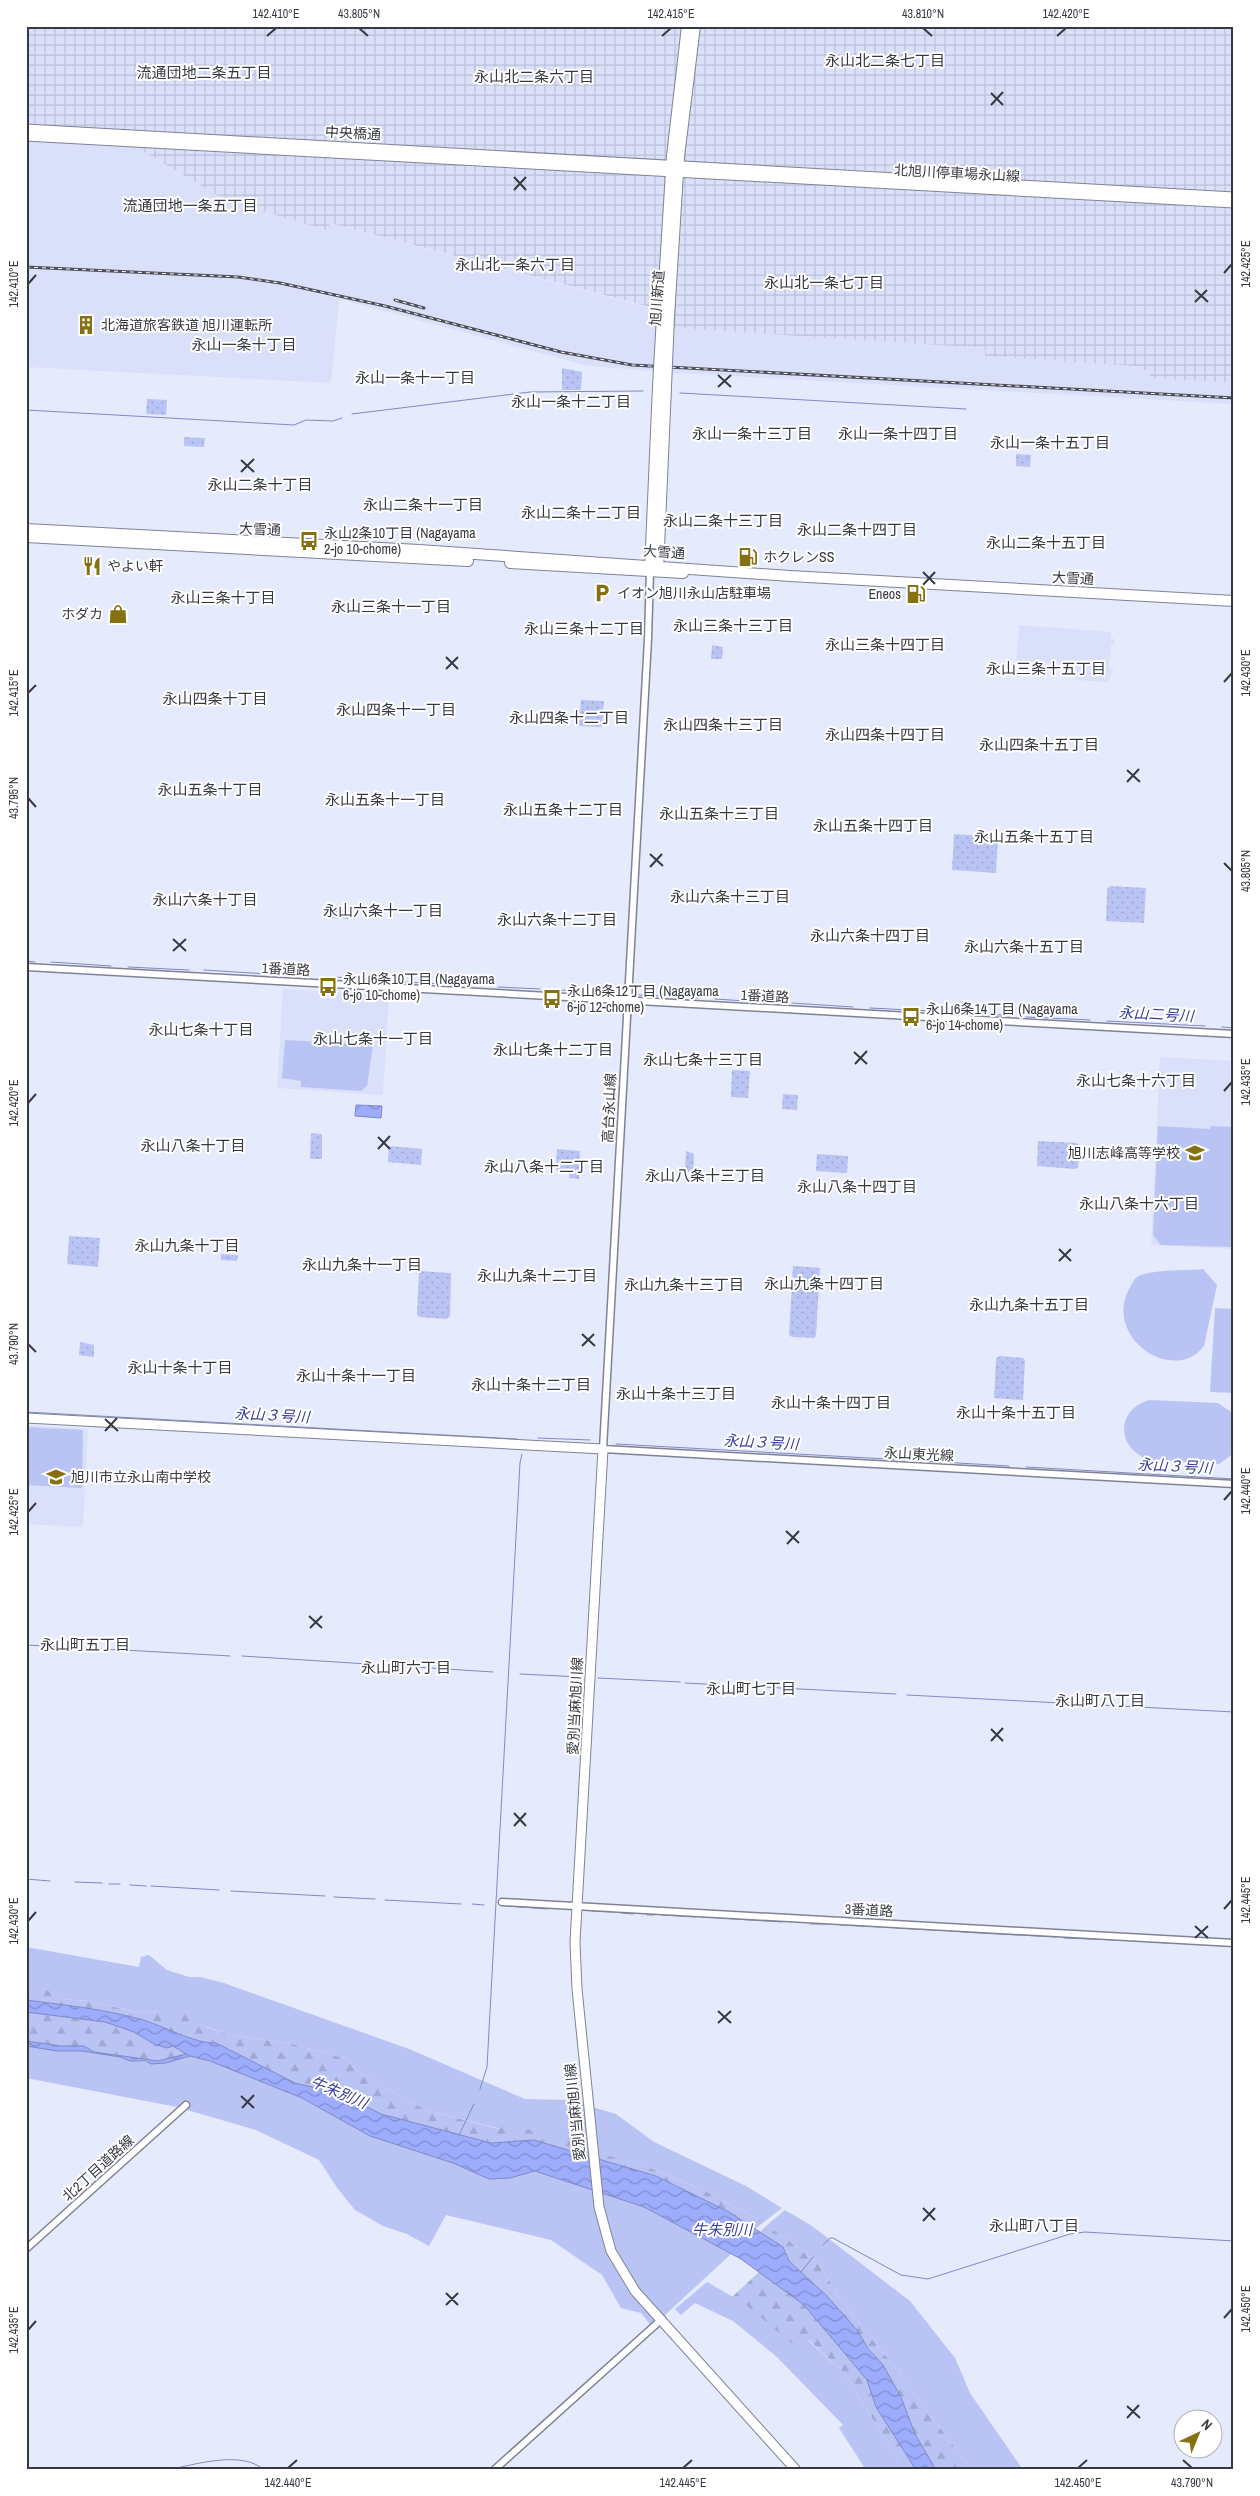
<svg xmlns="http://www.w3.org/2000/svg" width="1260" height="2496" font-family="'Archivo Narrow','Noto Sans JP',sans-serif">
  <defs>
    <pattern id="industrial-grid" width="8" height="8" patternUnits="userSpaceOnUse" patternTransform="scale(1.25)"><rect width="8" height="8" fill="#dae0fa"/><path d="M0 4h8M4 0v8" fill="none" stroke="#bcc1d8"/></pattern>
    <pattern id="forest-firs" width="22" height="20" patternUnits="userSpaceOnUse" patternTransform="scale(1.25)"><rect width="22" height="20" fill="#bac4f4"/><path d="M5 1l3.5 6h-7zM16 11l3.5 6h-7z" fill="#a0a9d2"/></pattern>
    <pattern id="park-dots" width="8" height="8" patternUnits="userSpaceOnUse" patternTransform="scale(1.25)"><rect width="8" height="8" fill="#bac4f4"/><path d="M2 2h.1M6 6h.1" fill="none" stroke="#a0a9d2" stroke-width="1.8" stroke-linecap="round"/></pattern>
    <pattern id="water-waves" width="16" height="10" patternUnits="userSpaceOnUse" patternTransform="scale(1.25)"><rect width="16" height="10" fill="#9eacfd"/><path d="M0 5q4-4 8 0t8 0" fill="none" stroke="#828dce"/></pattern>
  </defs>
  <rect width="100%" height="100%" fill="#e6eafd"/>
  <path fill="#dae0fa" d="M26 141 136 147 225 200 327 229 329 223 650 308 649 325 985 348V356L1135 366 1150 372V378L1234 383V404L678 373 589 366 339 299 331 383 26 367Z
    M1019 625 1111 632V638L1114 639V645H1111L1109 669 1112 670 1109 682 1076 680V661H1070V664L1016 661Z
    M283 989 389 996 383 1095 277 1088Z
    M1160 1057 1234 1061V1249L1151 1245Z
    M26 1425 88 1429 83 1527 26 1524Z"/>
  <path fill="url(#industrial-grid)" d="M26 26H1234V383L1150 378V372L1135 366 985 356V348L649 326 650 307 330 223 327 230 225 200 136 147 26 141Z"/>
  <path fill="#bac4f4" d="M285 1040 373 1045 367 1086 361 1091 301 1087V1081L282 1078Z
    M1158 1126 1210 1129V1126L1234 1127V1247L1161 1245 1153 1235Z
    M1203 1269 1217 1285 1204 1346C1175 1385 1103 1339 1129 1289 1132 1284 1135 1276 1141 1275 1160 1269 1184 1271 1203 1269Z
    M1215 1308 1234 1309V1393L1210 1392Z
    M1149 1400 1218 1403 1234 1414 1233 1454 1219 1464 1150 1460C1117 1449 1114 1411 1149 1400Z
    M26 1427 83 1430 82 1488 26 1485Z
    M26 1947 139 1967 141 1957 149 1955 167 1970 189 1977H200L224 1983 409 2049 525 2099 569 2100 616 2114 654 2142 746 2186 782 2208 764 2222 701 2189 643 2165 426 2110 359 2073 347 2059 288 2043 234 2036 160 2011 138 2013 91 2001 57 1999 44 1987H26Z
    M26 2046 57 2051H82L120 2057 130 2061 166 2063 190 2056 210 2061 302 2098 370 2136 453 2163 489 2179 510 2178 535 2171 619 2197 644 2207 731 2254 652 2327 641 2313 621 2308 602 2275 551 2240 446 2215 429 2246 407 2234 383 2226 355 2210 338 2189 319 2160 256 2130 177 2107 26 2078Z
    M785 2210 812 2226 910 2301 955 2358 970 2393 1023 2470H972L879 2347 840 2299 819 2263 767 2225Z
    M707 2282 808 2340 844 2373 904 2470H866L839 2428 843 2425 777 2357 733 2321 695 2303 681 2315 675 2309Z"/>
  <path fill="url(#forest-firs)" d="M26 1987H44L58 1999 91 2001 138 2013 160 2011 200 2014 206 2027 234 2036 288 2043 347 2059 359 2073 426 2110 499 2129 504 2123 571 2141 573 2146 643 2165 701 2189 764 2222 755 2229 729 2212 656 2176 534 2140 491 2143 381 2114 342 2094 295 2083 216 2043C195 2044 162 2025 140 2019 102 2009 65 2005 26 2000Z
    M26 2012 105 2022 134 2032 154 2044 173 2046 186 2054 158 2061 94 2052 84 2046H61L26 2041Z
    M767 2225 819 2263 840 2299 879 2347 972 2470H936L915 2434 901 2397 883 2365 827 2296 789 2261 783 2247 760 2232Z
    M759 2272 804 2305 829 2333 867 2380 876 2407 916 2470H904L844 2373 809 2340 794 2345 747 2306 732 2297Z"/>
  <path fill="url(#park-dots)" d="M562 368 582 372 581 390H562Z
    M147 399 167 400 166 415 146 414Z
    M184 437 205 438 204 447 184 446Z
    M1016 454 1031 455 1030 467 1016 466Z
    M712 645 723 647 722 659H711Z
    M581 700 604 701 602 727 579 726Z
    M954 834 998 837 996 873 952 870Z
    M1110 886 1146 888 1144 923 1106 921 1107 889Z
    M327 905 349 906V919L326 918Z
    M732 1070 750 1071 748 1098 731 1097Z
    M783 1094 798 1095 797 1110 782 1109Z
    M311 1133 322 1134V1159H310Z
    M1038 1141 1076 1143 1080 1145 1078 1167 1075 1169 1037 1166Z
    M389 1146 422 1149 421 1165 388 1162Z
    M557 1149 580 1151 579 1179 569 1178V1171L556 1170Z
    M686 1151 694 1154 693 1172H685Z
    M817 1154 848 1156 847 1173 816 1171Z
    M69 1236 100 1238 98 1267 67 1264Z
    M221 1254 238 1255 237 1261 221 1260Z
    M793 1266 820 1268 816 1336 814 1338 792 1337 789 1335Z
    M419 1271 451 1273 450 1316 446 1319 419 1317 417 1314Z
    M80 1342 94 1345V1357L79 1355Z
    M999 1356 1023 1358 1025 1360 1023 1400 994 1398 996 1359Z"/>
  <path fill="url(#water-waves)" stroke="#7f8ac5" d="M356 1105 382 1106 381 1118 355 1116Z
    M26 2000C65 2005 102 2009 140 2019 162 2025 195 2044 216 2043L295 2083 342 2094 381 2114 491 2143 534 2140 656 2176 729 2212 783 2247 789 2261 827 2296 857 2330 868 2348 883 2365 901 2397 915 2434 936 2470H916L876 2407 867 2380 804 2305 741 2259 644 2207 535 2171 510 2178 489 2179 453 2163 370 2136 302 2098 210 2061 190 2056 166 2063 151 2064 146 2061H130L120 2057 82 2051H57L26 2046V2041L61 2046H84L94 2052 158 2061 186 2054 173 2046 167 2048 154 2044 134 2032 105 2022 26 2012Z"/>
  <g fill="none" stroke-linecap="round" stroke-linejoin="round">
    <path stroke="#7f8ac5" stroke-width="1" d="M680 393 966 409
      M26 410 294 425 306 420 333 421 342 418
      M352 414 530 392 643 391
      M26 961 35 962
      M51 962 111 966
      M128 967 189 970
      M204 970 267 974
      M287 974 306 976
      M334 977 386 980
      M404 982 464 985
      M498 987 540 989
      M558 990 583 991
      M592 992 617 994
      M639 995 660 996
      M678 997 698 998
      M715 999 777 1003
      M792 1003 853 1007
      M870 1008 931 1011
      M953 1012 974 1013
      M989 1014 1012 1016
      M1026 1017 1090 1020
      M1107 1021 1205 1026
      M1222 1027 1234 1028
      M26 1412 517 1439
      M538 1438 590 1440
      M616 1444 905 1460
      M924 1461 1009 1466
      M1026 1467 1234 1479
      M26 1645 119 1650
      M124 1650 230 1656
      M242 1656 493 1672
      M520 1674 581 1677
      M598 1678 680 1682
      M685 1683 896 1694
      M907 1695 1234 1712
      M26 1879 50 1881
      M75 1882 102 1883
      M109 1884H120
      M130 1885 146 1886
      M151 1886 219 1890
      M231 1891 325 1896
      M334 1897 375 1899
      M385 1900 461 1904
      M472 1904 484 1905
      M507 1906 547 1909
      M592 1911 613 1912
      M621 1913 633 1914
      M647 1915H654
      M662 1915 695 1917
      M703 1917 782 1922
      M810 1924H833
      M841 1925 881 1927
      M895 1928 953 1931
      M961 1932 1056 1937
      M1064 1938 1140 1941
      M1148 1942 1234 1946
      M480 2089 487 2067 520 1463 522 1454
      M459 2135 474 2104
      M823 2245 830 2238H833L901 2275 928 2279 1070 2234 1085 2232 1234 2241
      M801 2272 813 2257
      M169 2470C195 2464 243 2450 264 2470"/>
    <g stroke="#7f8394" stroke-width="9">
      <path id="minor" d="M650 571 648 639 603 1449 1234 1484
        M26 967 1234 1034
        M502 1902 1234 1943
        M26 2249 186 2105
        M494 2470 662 2319"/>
    </g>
    <g stroke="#7f8394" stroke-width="11">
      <path id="major" d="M26 129 1234 197
        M26 136 1234 203
        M26 1418 603 1449 575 1942 577 1989 599 2207 611 2251 635 2291 796 2470"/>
    </g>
    <g stroke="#7f8394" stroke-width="12">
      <path id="highway" d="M662 316 672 156 687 26
        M669 317 679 157 695 26
        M26 529 419 550 790 576 1234 601
        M26 537 468 561
        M510 563 683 573
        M650 570 658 386
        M658 570 666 387"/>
    </g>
    <use href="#minor" stroke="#fff" stroke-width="6"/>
    <use href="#major" stroke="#fff" stroke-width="9"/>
    <use href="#highway" stroke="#fff" stroke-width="10"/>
    <g stroke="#4c4e58" stroke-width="3">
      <path id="rail" d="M26 267 238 277 280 283 385 306 561 352 632 365 1234 398
        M395 300 424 308"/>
    </g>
    <use href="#rail" stroke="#fff" stroke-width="1" stroke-dasharray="4" stroke-linecap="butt"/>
    <g stroke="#7f8394" stroke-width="12" stroke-linecap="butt">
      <path id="highway-bridge" d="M658 386 662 316
        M666 387 669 317"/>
    </g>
    <use href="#highway-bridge" stroke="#fff" stroke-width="10"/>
  </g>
  <path fill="none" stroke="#373941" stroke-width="2" d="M359 28 368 36M923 28 932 36M267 36 276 28M662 36 671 28M1057 36 1066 28M991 93 1003 105M991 105 1003 92M514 177 526 190M514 190 526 177M1224 273 1232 264M28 284 36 275M1195 290 1208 302M1195 302 1207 290M718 375 731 387M718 387 731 375M241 460 254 472M241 472 254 459M923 572 935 584M923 585 935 572M446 657 458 669M446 669 458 657M1224 682 1232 673M28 693 36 685M1127 770 1140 782M1127 782 1139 769M28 798 36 807M650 854 663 866M1224 863 1232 871M650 867 662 854M173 939 186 951M173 951 186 939M854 1052 867 1064M855 1064 867 1051M1224 1091 1232 1082M28 1103 36 1094M378 1137 390 1149M378 1149 390 1136M1059 1249 1071 1261M1059 1261 1071 1249M582 1334 595 1346M28 1344 36 1352M582 1346 594 1334M105 1419 118 1431M105 1431 117 1418M1224 1500 1232 1491M28 1512 36 1503M786 1531 799 1543M787 1544 799 1531M309 1616 322 1628M310 1628 322 1616M991 1729 1003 1741M991 1741 1003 1728M514 1813 526 1826M514 1826 526 1813M1224 1909 1232 1900M28 1921 36 1912M1195 1926 1208 1938M1195 1938 1208 1926M718 2011 731 2023M718 2023 731 2011M241 2096 254 2108M242 2108 254 2095M923 2208 935 2220M923 2221 935 2208M446 2293 458 2305M446 2305 458 2293M1224 2318 1232 2309M28 2330 36 2321M1127 2406 1140 2418M1127 2418 1139 2405M1183 2460 1192 2468M288 2468 297 2460M683 2468 692 2460M1078 2468 1087 2460"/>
  <defs>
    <g id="building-bare" transform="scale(1.5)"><path d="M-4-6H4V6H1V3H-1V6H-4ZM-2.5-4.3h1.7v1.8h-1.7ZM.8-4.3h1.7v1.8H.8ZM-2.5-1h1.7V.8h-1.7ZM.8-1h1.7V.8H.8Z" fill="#867112" stroke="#fff" stroke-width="2.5" paint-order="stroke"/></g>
    <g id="bus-bare" transform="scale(1.5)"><path d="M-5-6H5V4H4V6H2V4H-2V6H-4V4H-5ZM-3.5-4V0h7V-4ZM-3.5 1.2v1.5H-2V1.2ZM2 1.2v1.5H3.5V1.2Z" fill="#867112" stroke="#fff" stroke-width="2.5" paint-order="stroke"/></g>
    <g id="fuel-bare" transform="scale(1.5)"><path d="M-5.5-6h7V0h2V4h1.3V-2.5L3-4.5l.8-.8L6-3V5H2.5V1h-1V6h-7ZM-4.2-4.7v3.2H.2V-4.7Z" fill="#867112" stroke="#fff" stroke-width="2.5" paint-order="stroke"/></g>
    <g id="restaurant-bare" transform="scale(1.5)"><path d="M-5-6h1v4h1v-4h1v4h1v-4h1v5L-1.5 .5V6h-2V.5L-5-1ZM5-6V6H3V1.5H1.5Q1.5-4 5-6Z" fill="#867112" stroke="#fff" stroke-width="2.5" paint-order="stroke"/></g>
    <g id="parking-bare" transform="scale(1.5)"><path d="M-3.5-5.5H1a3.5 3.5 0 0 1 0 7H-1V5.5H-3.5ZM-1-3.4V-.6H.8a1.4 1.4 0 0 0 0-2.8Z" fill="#867112" stroke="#fff" stroke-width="2.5" paint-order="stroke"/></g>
    <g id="shop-bare" transform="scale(1.5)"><path d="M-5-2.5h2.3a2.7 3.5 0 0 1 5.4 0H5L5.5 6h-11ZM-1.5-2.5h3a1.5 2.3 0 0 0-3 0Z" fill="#867112" stroke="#fff" stroke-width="2.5" paint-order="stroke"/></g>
    <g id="school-bare" transform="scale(1.5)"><path d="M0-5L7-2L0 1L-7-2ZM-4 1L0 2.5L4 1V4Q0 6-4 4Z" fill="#867112" stroke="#fff" stroke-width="2.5" paint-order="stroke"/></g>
  </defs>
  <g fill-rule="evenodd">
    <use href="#building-bare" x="86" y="325"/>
    <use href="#bus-bare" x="309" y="541"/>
    <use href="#fuel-bare" x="748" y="557"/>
    <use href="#restaurant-bare" x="92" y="566"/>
    <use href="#parking-bare" x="602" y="593"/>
    <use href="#fuel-bare" x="916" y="594"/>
    <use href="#shop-bare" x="118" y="614"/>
    <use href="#bus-bare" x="328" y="987"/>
    <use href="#bus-bare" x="552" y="999"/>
    <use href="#bus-bare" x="911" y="1017"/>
    <use href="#school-bare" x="1195" y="1153"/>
    <use href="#school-bare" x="56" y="1477"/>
  </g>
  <g text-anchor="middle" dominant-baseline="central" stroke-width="4" stroke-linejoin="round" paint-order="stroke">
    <g font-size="14" fill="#373941" stroke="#fff">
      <text transform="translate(353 133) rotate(3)">中央橋通</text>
      <text transform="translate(957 173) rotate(3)">北旭川停車場永山線</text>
      <text transform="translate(657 298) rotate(-86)">旭川新道</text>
      <text transform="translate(260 529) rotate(3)">大雪通</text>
      <text transform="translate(664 552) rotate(4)">大雪通</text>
      <text transform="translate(1073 578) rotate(3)">大雪通</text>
      <text transform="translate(286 969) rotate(3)">1番道路</text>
      <text transform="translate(765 996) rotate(3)">1番道路</text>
      <text transform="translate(609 1108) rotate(-87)">高台永山線</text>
      <text transform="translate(919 1454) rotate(3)">永山東光線</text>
      <text transform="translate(575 1706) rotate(-87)">愛別当麻旭川線</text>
      <text transform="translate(869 1910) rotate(3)">3番道路</text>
      <text transform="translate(575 2112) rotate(-96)">愛別当麻旭川線</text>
      <text transform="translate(98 2168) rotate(-42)">北2丁目道路線</text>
    </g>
    <g font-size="14" fill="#373941" stroke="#fff" text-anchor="start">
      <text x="101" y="325">北海道旅客鉄道 旭川運転所</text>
      <text x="324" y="533">永山2条10丁目 (Nagayama<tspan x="324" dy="16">2-jo 10-chome)</tspan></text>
      <text x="763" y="557">ホクレンSS</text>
      <text x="107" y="566">やよい軒</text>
      <text x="617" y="593">イオン旭川永山店駐車場</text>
      <text x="901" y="594" text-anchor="end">Eneos</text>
      <text x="103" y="614" text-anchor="end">ホダカ</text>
      <text x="343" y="979">永山6条10丁目 (Nagayama<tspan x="343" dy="16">6-jo 10-chome)</tspan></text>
      <text x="567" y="991">永山6条12丁目 (Nagayama<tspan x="567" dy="16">6-jo 12-chome)</tspan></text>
      <text x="926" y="1009">永山6条14丁目 (Nagayama<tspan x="926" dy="16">6-jo 14-chome)</tspan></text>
      <text x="1180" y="1153" text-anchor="end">旭川志峰高等学校</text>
      <text x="71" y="1477">旭川市立永山南中学校</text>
    </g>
    <g font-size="15" fill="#373941" stroke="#fff">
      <text x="885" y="60">永山北二条七丁目</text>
      <text x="204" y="72">流通団地二条五丁目</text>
      <text x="534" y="76">永山北二条六丁目</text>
      <text x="190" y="205">流通団地一条五丁目</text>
      <text x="515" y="264">永山北一条六丁目</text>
      <text x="824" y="282">永山北一条七丁目</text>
      <text x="244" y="344">永山一条十丁目</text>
      <text x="415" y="377">永山一条十一丁目</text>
      <text x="571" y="401">永山一条十二丁目</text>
      <text x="752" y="433">永山一条十三丁目</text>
      <text x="898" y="433">永山一条十四丁目</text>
      <text x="1050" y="442">永山一条十五丁目</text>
      <text x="260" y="484">永山二条十丁目</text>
      <text x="423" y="504">永山二条十一丁目</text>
      <text x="581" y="512">永山二条十二丁目</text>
      <text x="723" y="520">永山二条十三丁目</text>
      <text x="857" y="529">永山二条十四丁目</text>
      <text x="1046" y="542">永山二条十五丁目</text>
      <text x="223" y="597">永山三条十丁目</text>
      <text x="391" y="606">永山三条十一丁目</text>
      <text x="733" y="625">永山三条十三丁目</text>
      <text x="584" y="628">永山三条十二丁目</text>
      <text x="885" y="644">永山三条十四丁目</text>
      <text x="1046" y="668">永山三条十五丁目</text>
      <text x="215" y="698">永山四条十丁目</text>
      <text x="396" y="709">永山四条十一丁目</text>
      <text x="569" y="717">永山四条十二丁目</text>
      <text x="723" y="724">永山四条十三丁目</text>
      <text x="885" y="734">永山四条十四丁目</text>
      <text x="1039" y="744">永山四条十五丁目</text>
      <text x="210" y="789">永山五条十丁目</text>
      <text x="385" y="799">永山五条十一丁目</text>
      <text x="563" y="809">永山五条十二丁目</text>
      <text x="719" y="813">永山五条十三丁目</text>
      <text x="873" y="825">永山五条十四丁目</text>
      <text x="1034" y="836">永山五条十五丁目</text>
      <text x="730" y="896">永山六条十三丁目</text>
      <text x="205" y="899">永山六条十丁目</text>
      <text x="383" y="910">永山六条十一丁目</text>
      <text x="557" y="919">永山六条十二丁目</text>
      <text x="870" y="935">永山六条十四丁目</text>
      <text x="1024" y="946">永山六条十五丁目</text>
      <text x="201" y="1029">永山七条十丁目</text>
      <text x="373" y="1038">永山七条十一丁目</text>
      <text x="553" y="1049">永山七条十二丁目</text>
      <text x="703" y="1059">永山七条十三丁目</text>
      <text x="1136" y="1080">永山七条十六丁目</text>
      <text x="193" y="1145">永山八条十丁目</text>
      <text x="544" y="1166">永山八条十二丁目</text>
      <text x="705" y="1175">永山八条十三丁目</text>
      <text x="857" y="1186">永山八条十四丁目</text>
      <text x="1139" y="1203">永山八条十六丁目</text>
      <text x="187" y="1245">永山九条十丁目</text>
      <text x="362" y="1264">永山九条十一丁目</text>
      <text x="537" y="1275">永山九条十二丁目</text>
      <text x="824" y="1283">永山九条十四丁目</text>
      <text x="684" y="1284">永山九条十三丁目</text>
      <text x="1029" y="1304">永山九条十五丁目</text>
      <text x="180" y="1367">永山十条十丁目</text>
      <text x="356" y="1375">永山十条十一丁目</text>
      <text x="531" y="1384">永山十条十二丁目</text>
      <text x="676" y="1393">永山十条十三丁目</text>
      <text x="831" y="1402">永山十条十四丁目</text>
      <text x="1016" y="1412">永山十条十五丁目</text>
      <text x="85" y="1644">永山町五丁目</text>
      <text x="406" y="1667">永山町六丁目</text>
      <text x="751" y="1688">永山町七丁目</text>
      <text x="1100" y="1700">永山町八丁目</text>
      <text x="1034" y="2225">永山町八丁目</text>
    </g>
    <g font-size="15" font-style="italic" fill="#393e9a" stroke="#fff">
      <text transform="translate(1156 1014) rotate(3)">永山二号川</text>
      <text transform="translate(272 1415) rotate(3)">永山３号川</text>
      <text transform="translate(761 1442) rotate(3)">永山３号川</text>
      <text transform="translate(1175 1466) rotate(3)">永山３号川</text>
      <text transform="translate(339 2092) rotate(23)">牛朱別川</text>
      <text x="722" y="2229">牛朱別川</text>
    </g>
  </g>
  <rect width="1260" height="2496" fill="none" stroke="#ffffff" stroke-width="55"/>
  <g transform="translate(1198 2434) rotate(44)"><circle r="24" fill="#ffffff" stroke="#afb0b3"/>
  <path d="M0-4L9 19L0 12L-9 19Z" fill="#867112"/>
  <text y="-8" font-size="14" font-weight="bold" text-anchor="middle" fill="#373941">N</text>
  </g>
  <rect x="28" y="28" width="1204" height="2440" fill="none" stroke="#373941" stroke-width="2"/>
  <g font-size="12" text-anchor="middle" fill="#373941">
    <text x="276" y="18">142.410°E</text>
    <text x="359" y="18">43.805°N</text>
    <text x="671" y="18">142.415°E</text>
    <text x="923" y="18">43.810°N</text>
    <text x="1066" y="18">142.420°E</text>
    <text transform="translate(1246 264) rotate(-90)" y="4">142.425°E</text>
    <text transform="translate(14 284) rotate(-90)" y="4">142.410°E</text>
    <text transform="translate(1246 673) rotate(-90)" y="4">142.430°E</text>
    <text transform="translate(14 693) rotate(-90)" y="4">142.415°E</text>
    <text transform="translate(14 798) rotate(-90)" y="4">43.795°N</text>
    <text transform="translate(1246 871) rotate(-90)" y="4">43.805°N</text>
    <text transform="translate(1246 1082) rotate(-90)" y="4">142.435°E</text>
    <text transform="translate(14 1103) rotate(-90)" y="4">142.420°E</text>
    <text transform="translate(14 1344) rotate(-90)" y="4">43.790°N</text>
    <text transform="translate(1246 1491) rotate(-90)" y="4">142.440°E</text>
    <text transform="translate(14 1512) rotate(-90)" y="4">142.425°E</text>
    <text transform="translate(1246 1900) rotate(-90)" y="4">142.445°E</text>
    <text transform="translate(14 1921) rotate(-90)" y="4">142.430°E</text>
    <text transform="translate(1246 2309) rotate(-90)" y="4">142.450°E</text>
    <text transform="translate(14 2330) rotate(-90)" y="4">142.435°E</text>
    <text x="288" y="2487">142.440°E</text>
    <text x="683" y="2487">142.445°E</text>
    <text x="1078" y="2487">142.450°E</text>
    <text x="1192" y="2487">43.790°N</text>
  </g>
</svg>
